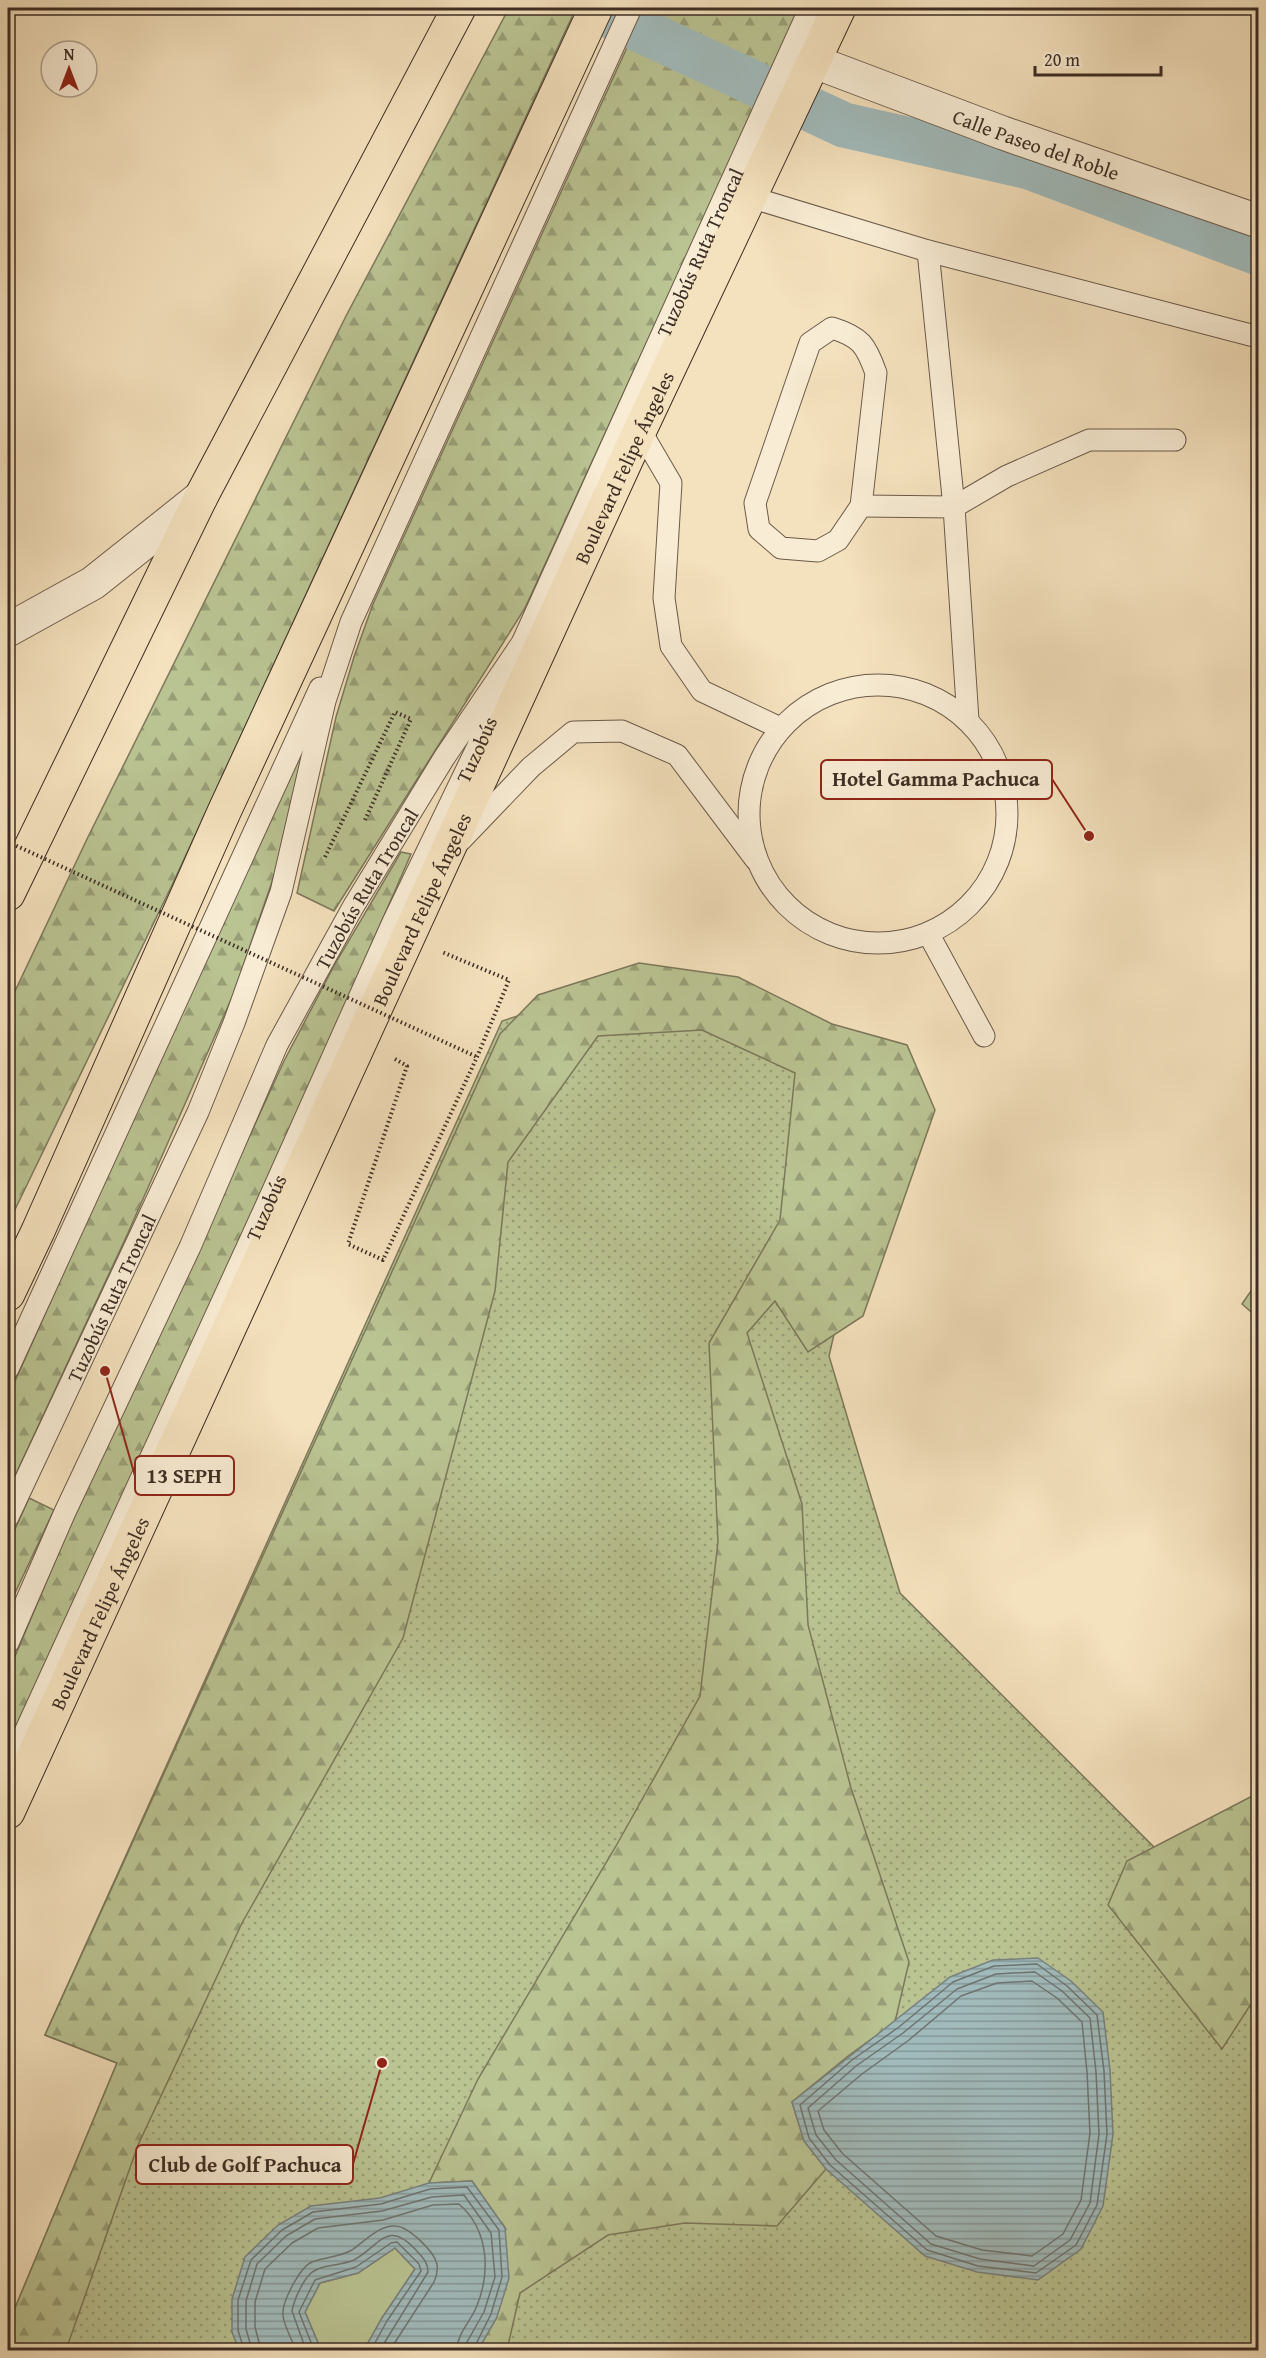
<svg xmlns="http://www.w3.org/2000/svg" width="1266" height="2358" font-family="'Gentium Book Plus',serif">
  <defs>
    <pattern id="grass-dots" width="8" height="8" patternUnits="userSpaceOnUse" patternTransform="scale(1.5)"><rect width="8" height="8" fill="#bac392"/><path d="M2 2h.1M6 6h.1" fill="none" stroke="#989f77" stroke-width="1.8" stroke-linecap="round"/></pattern>
    <pattern id="forest-firs" width="22" height="20" patternUnits="userSpaceOnUse" patternTransform="scale(1.5)"><rect width="22" height="20" fill="#bac392"/><path d="M5 1l3.5 6h-7zM16 11l3.5 6h-7z" fill="#989f77"/></pattern>
    <pattern id="water-rules" width="6" height="5" patternUnits="userSpaceOnUse" patternTransform="scale(1.5)"><rect width="6" height="5" fill="#a1bbbc"/><path d="M0 2.5h6" fill="none" stroke="#849899"/></pattern>
  </defs>
  <rect width="100%" height="100%" fill="#f4e1bd"/>
  <filter id="stains"><feTurbulence type="fractalNoise" baseFrequency=".00333" numOctaves="4"/><feColorMatrix values="0 0 0 0 .2 0 0 0 0 .09 0 0 0 0 .02 0 0 0 .5 -.17"/></filter>
  <radialGradient id="worn" r=".72"><stop offset=".6" stop-color="#630" stop-opacity="0"/><stop offset="1" stop-color="#630" stop-opacity=".3"/></radialGradient>
  <path fill="url(#grass-dots)" stroke="#7c785b" stroke-width="1.5" d="M642 976 885 1115 829 1356 900 1593 1162 1855 1258 1802V2350H8V2325L117 2063 45 2035 502 1021Z"/>
  <path fill="url(#forest-firs)" stroke="#7c785b" stroke-width="1.5" d="M509 8H576L173 883 8 1224V1006L87 839 346 316Z
    M645 8H800L525 608 334 911 297 893 336 717 354 657 373 604Z
    M298 756 303 758 275 873 233 995 128 1233 8 1491V1397L177 1018Z
    M401 852 411 854 308 1090 8 1745V1673L67 1533 284 1061 335 964Z
    M639 963 738 977 832 1024 907 1045 935 1110 863 1316 808 1352 775 1301 747 1333 802 1504 808 1625 851 1788 909 1962 895 2022 848 2056 792 2102 804 2141 826 2169 777 2226 685 2223 608 2235 520 2293 507 2350H478L497 2317 505 2228 472 2181 429 2183 478 2079 616 1846 700 1696 718 1542 709 1343 780 1220 795 1073 702 1030 598 1036 508 1162 495 1291 403 1638 242 1923 138 2145 66 2350H8V2325L117 2063 45 2035 500 1034 538 995Z
    M1258 1281V1318L1242 1304Z
    M29 1498 54 1510 8 1608V1545Z
    M1258 1793V1993L1222 2049 1108 1905 1127 1861Z"/>
  <path fill="#bac392" stroke="#7c785b" stroke-width="1.5" d="M395 2248 415 2269 382 2318 364 2350H321L305 2312 320 2283 358 2273Z"/>
  <path fill="url(#water-rules)" stroke="#79827f" stroke-width="1.5" d="M1038 1958 1071 1981 1103 2012 1110 2070 1113 2134 1103 2206 1081 2249 1038 2280 977 2272 925 2256 826 2169 804 2141 792 2102 950 1977 993 1960Z
    M472 2181 505 2228 509 2278 497 2317 478 2350H364L382 2318 415 2269 395 2248 358 2273 320 2283 305 2312 321 2350H239L232 2332V2299L245 2257 278 2225 311 2206 380 2198 429 2183Z"/>
  <g fill="none" stroke-linecap="round" stroke-linejoin="round">
    <path stroke="#6f7470" stroke-width="1.5" d="M1037 1964 1067 1986 1097 2015 1104 2071 1107 2134 1097 2205 1076 2245 1036 2273 978 2266 927 2250 830 2165 809 2138 800 2105 852 2060 899 2027 953 1982 994 1966Z
      M1035 1972 1062 1991 1090 2018 1096 2072 1099 2134 1090 2203 1070 2240 1034 2266 980 2259 931 2244 836 2160 816 2135 808 2108 856 2066 903 2033 957 1989 996 1974Z
      M1032 1981 1057 1998 1082 2022 1087 2072 1090 2133 1081 2200 1063 2234 1032 2256 982 2250 936 2236 842 2153 824 2130 818 2111 862 2074 909 2040 961 1996 997 1983Z
      M244 2350 238 2330V2300L251 2260 282 2230 313 2212 381 2204 430 2189 467 2187 499 2230 502 2277 491 2314 473 2350
      M252 2350 246 2329V2301L257 2264 286 2236 315 2219 382 2211 432 2197 464 2195 491 2233 495 2277 484 2312 467 2342 466 2350
      M261 2350 255 2327V2302L265 2269 292 2243 318 2228 383 2220 433 2205 459 2204C489 2230 491 2273 476 2308 470 2322 457 2334 457 2350
      M296 2350C292 2340 285 2328 283 2316 281 2303 300 2267 312 2262 325 2257 340 2257 352 2250 364 2242 379 2225 395 2226 408 2226 434 2251 437 2264 438 2271 437 2276 434 2282L390 2350
      M306 2350 292 2311C294 2300 302 2282 310 2274 320 2264 341 2266 354 2260 380 2246 387 2219 415 2249 421 2256 428 2261 428 2272L380 2350
      M314 2350 299 2312 315 2280 356 2267 391 2243 397 2242 419 2264 421 2271 387 2321 371 2350"/>
    <path stroke="#a1bbbc" stroke-width="45" d="M593 8 844 125 1029 167 1258 253"/>
    <g stroke="#6b5a4a" stroke-width="23">
      <g id="lane">
        <path d="M750 197 928 251 1258 337"/>
        <path d="M832 328C861 337 866 345 876 373L861 506 838 540 818 551 781 548 759 529 755 503 810 343Z"/>
        <path d="M640 430 671 483 664 598 671 646 702 691 780 728"/>
        <path d="M861 506 954 507 928 251"/>
        <circle cx="878" cy="814" r="129"/>
        <path d="M968 720 954 507 1007 476 1089 440H1175"/>
        <path d="M460 841 531 767 573 732 622 731 677 755 756 860"/>
        <path d="M928 933 984 1036"/>
        <path d="M8 1369 320 688"/>
        <path id="s1" d="M8 1517 198 1112 234 1023 281 892 325 701 351 622 631 8"/>
        <path id="s2" d="M8 1643 65 1512 190 1247 277 1045 353 907 444 758 522 643 810 8"/>
        <path id="s3" d="M8 1769 265 1208 393 922 477 748 501 692"/>
      </g>
    </g>
    <g stroke="#6b5a4a" stroke-width="35">
      <g id="street">
        <path id="s4" d="M815 62 1003 133 1258 221"/>
        <path d="M8 630 93 583 201 497"/>
      </g>
    </g>
    <g stroke="#3d2d24" stroke-width="35">
      <path id="primary" d="M8 894 201 497 459 8"/>
    </g>
    <g stroke="#3d2d24" stroke-width="35">
      <g id="highway">
        <path d="M8 1294 38 1231 224 812 596 8"/>
        <path id="s5" d="M8 1812 640 430 839 8"/>
      </g>
    </g>
    <path stroke="#3d2d24" stroke-width="4" stroke-dasharray="1.5 3" stroke-linecap="butt" d="M325 857 395 712 411 719 365 820
      M395 1059 407 1066 348 1244 383 1260 477 1057 509 980 442 952"/>
    <use href="#lane" stroke="#f8ecd4" stroke-width="21"/>
    <use href="#street" stroke="#f8ecd4" stroke-width="33"/>
    <use href="#primary" stroke="#f4e1bd" stroke-width="33"/>
    <use href="#highway" stroke="#f4e1bd" stroke-width="33"/>
    <path stroke="#3d2d24" stroke-width="4" stroke-dasharray="1.5 3" stroke-linecap="butt" d="M8 842 477 1057"/>
  </g>
  <g text-anchor="middle" dominant-baseline="central" stroke-width="4.5" stroke-linejoin="round" paint-order="stroke">
    <g font-size="20" fill="#3d2d24" stroke="#f8ecd4">
      <text stroke="none"><textPath href="#s4" startOffset="236">Calle Paseo del Roble</textPath></text>
      <text stroke="none"><textPath href="#s2" startOffset="1556">Tuzobús Ruta Troncal</textPath></text>
      <text stroke="none"><textPath href="#s5" startOffset="1479">Boulevard Felipe Ángeles</textPath></text>
      <text stroke="none"><textPath href="#s3" startOffset="1122">Tuzobús</textPath></text>
      <text stroke="none"><textPath href="#s2" startOffset="836">Tuzobús Ruta Troncal</textPath></text>
      <text stroke="none"><textPath href="#s5" startOffset="993">Boulevard Felipe Ángeles</textPath></text>
      <text stroke="none"><textPath href="#s3" startOffset="618">Tuzobús</textPath></text>
      <text stroke="none"><textPath href="#s1" startOffset="242">Tuzobús Ruta Troncal</textPath></text>
      <text stroke="none"><textPath href="#s5" startOffset="219">Boulevard Felipe Ángeles</textPath></text>
    </g>
  </g>
  <path fill="none" stroke="#8f2418" stroke-width="2" d="M1089 836L1052 779M105 1371L135 1476M382 2063L353 2164"/>
  <g fill="#8f2418" stroke="#f8ecd4" stroke-width="2">
    <circle cx="1089" cy="836" r="6"/>
    <circle cx="105" cy="1371" r="6"/>
    <circle cx="382" cy="2063" r="6"/>
  </g>
  <g fill="#f8ecd4" stroke="#8f2418" stroke-width="2">
    <rect x="821" y="760" width="231" height="39" rx="6"/>
    <rect x="135" y="1456" width="99" height="39" rx="6"/>
    <rect x="136" y="2145" width="217" height="39" rx="6"/>
  </g>
  <g font-size="21" text-anchor="middle" font-weight="bold" fill="#3d2d24">
    <text x="936" y="786">Hotel Gamma Pachuca</text>
    <text x="184" y="1483">13 SEPH</text>
    <text x="245" y="2172">Club de Golf Pachuca</text>
  </g>
  <rect width="1266" height="2358" fill="none" stroke="#f4e1bd" stroke-width="30"/>
  <rect x="9" y="9" width="1248" height="2340" fill="none" stroke="#3d2d24" stroke-width="3"/>
  <rect x="15" y="15" width="1236" height="2328" fill="none" stroke="#3d2d24" stroke-width="1.5"/>
  <g transform="translate(69 69)"><circle r="28" fill="#f8ecd4" stroke="#ada08e" stroke-width="1.5"/>
  <path d="M0-4.5L10 22L0 15L-10 22Z" fill="#8f2418"/>
  <text y="-9" font-size="16" font-weight="bold" text-anchor="middle" fill="#3d2d24">N</text>
  </g>
  <path d="M1035 66v9h126v-9" fill="none" stroke="#3d2d24" stroke-width="3"/>
  <text x="1044" y="66" font-size="18" fill="#3d2d24" stroke="#f8ecd4" stroke-width="4.5" paint-order="stroke">20 m</text>
  <rect width="100%" height="100%" filter="url(#stains)"/>
  <rect width="100%" height="100%" fill="url(#worn)"/>
</svg>
